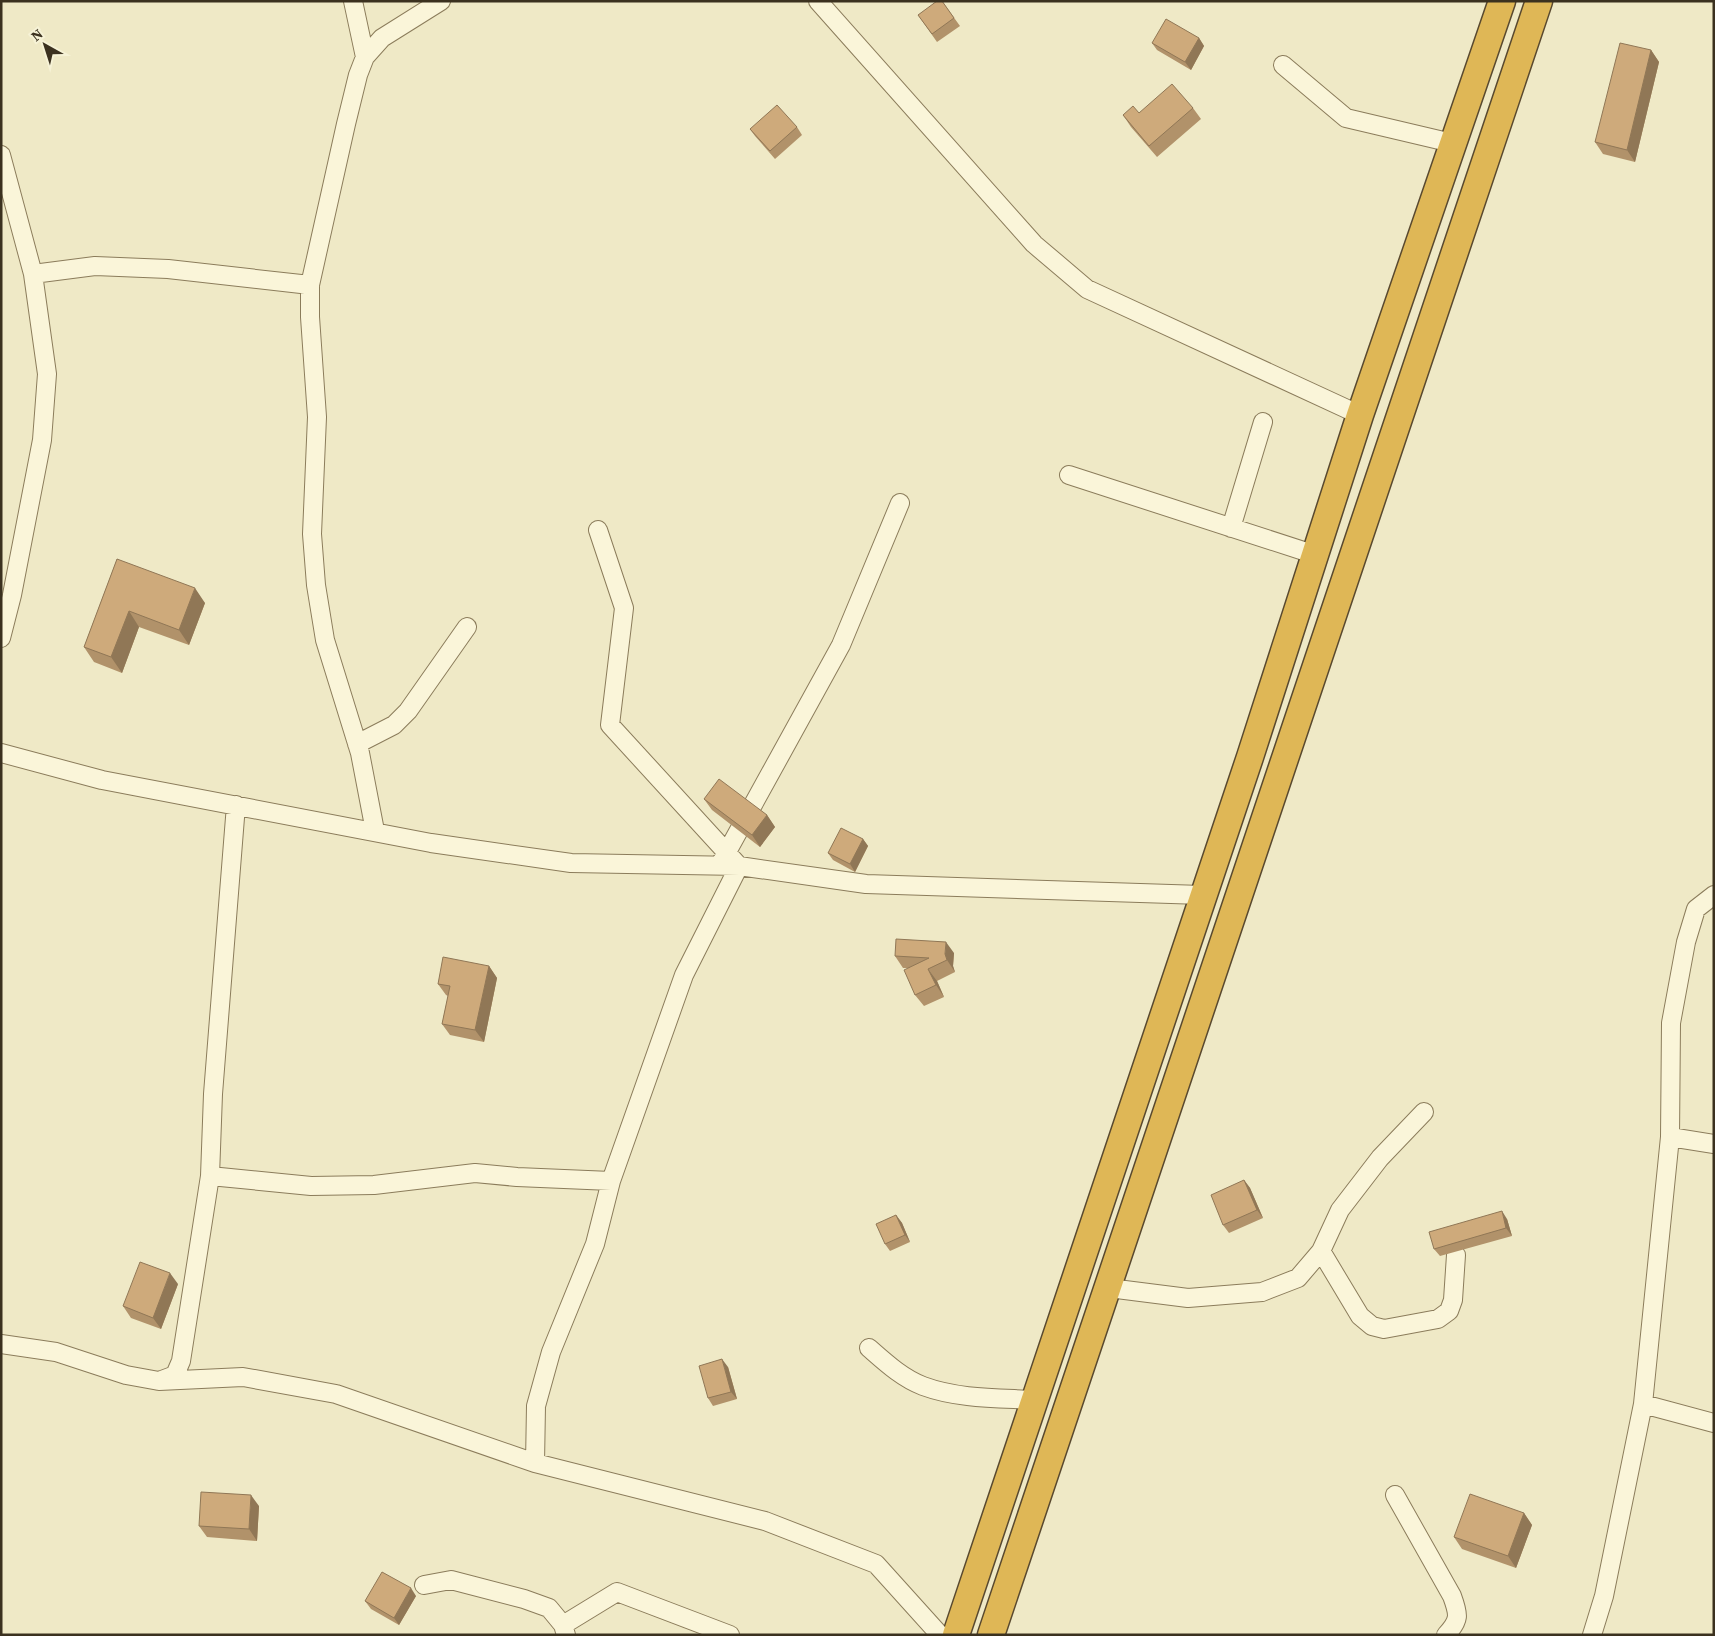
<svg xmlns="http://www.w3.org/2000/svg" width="1715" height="1636" font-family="'Source Serif 4',serif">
  <rect width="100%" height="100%" fill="#efe9c6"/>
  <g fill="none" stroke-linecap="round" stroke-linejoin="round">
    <g stroke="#8b7c5b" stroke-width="20">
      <path id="minor" d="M353 1 365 57
        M818 1 1034 244 1087 289 1360 415
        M1283 65 1346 118 1452 143
        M1 155 33 274 47 374 42 440 12 595 1 638
        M33 274 95 266 168 269 310 285
        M1069 475 1316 555
        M1231 528 1263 422
        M357 744 394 725 408 711 467 627
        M1 753 102 780 431 843 571 863 739 866 866 884 1202 895
        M375 831 360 753 325 640 316 585 312 534 317 417 310 317V285L346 124 358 75 365 57 382 38 441 1
        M722 861 841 645 900 503
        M1670 1137 1714 1144
        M210 1176 311 1186 374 1185 475 1173 517 1177 611 1181
        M1321 1251 1360 1316 1372 1326 1384 1329 1438 1319 1449 1311 1453 1300 1456 1255
        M1109 1288 1188 1298 1262 1292 1298 1278 1321 1251 1340 1210 1380 1158 1424 1112
        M1 1344 56 1352 126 1375 159 1381 175 1375 181 1361 210 1176 213 1094 236 805
        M869 1348C885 1362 902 1378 923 1386 958 1399 998 1398 1034 1400
        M159 1381 243 1377 336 1394 535 1463 765 1521 876 1564 940 1635
        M1643 1404 1714 1423
        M535 1463 536 1406 551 1352 595 1244 611 1181 684 975 739 866 610 725 624 608 598 530
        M1395 1495 1452 1596C1459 1615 1460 1620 1446 1635
        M424 1585 451 1580 524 1599 549 1608 563 1625 566 1635
        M563 1625 617 1592 730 1635
        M1592 1635 1604 1596 1643 1404 1670 1137 1671 1023 1686 942 1696 909 1714 895"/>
    </g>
    <g stroke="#59492f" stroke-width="29">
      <path id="highway" d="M956 1635 1250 757 1360 415 1502 1
        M991 1635 1539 1"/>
    </g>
    <use href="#minor" stroke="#faf5d9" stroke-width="18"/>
    <use href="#highway" stroke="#dfb756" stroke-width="26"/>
  </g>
  <path fill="#b1926a" d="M942 1 960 26 937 42 918 15Z
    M1199 38 1204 46 1191 70 1157 50 1152 43Z
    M1651 50 1659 62 1635 162 1603 154 1595 142Z
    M1193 108 1201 119 1157 157 1131 127 1123 115Z
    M797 127 802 135 775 159 755 136 750 129Z
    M117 559 205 603 189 645 139 627 122 673 94 662 84 647Z
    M704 799 767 815 775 827 760 847 712 810Z
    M863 839 868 846 855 872 833 860 828 853Z
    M954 953 953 966 955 972 937 981 944 997 924 1006 915 995 908 968H903L895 956Z
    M489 966 497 978 484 1042 450 1035 442 1024 448 996 446 995 438 984Z
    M1244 1180 1250 1188 1263 1218 1229 1233 1223 1225Z
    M896 1215 902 1223 910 1242 890 1251 885 1244Z
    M1507 1219 1512 1236 1440 1256 1434 1249Z
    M178 1284 161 1329 131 1318 123 1306Z
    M728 1367 737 1399 713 1406 708 1398Z
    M259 1506 257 1541 207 1537 199 1526Z
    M1524 1513 1532 1525 1516 1568 1462 1549 1454 1537Z
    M416 1596 399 1625 371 1609 365 1601Z"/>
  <path fill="#907756" d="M1199 38 1204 46 1191 70 1185 62Z
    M1651 50 1659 62 1635 162 1627 150Z
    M195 588 205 603 189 645 179 630Z
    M129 611 139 627 122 673 111 657Z
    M767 815 775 827 760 847 752 835Z
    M863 839 868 846 855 872 850 864Z
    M946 942 954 953 953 966 955 972 947 960 945 954Z
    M489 966 497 978 484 1042 475 1030Z
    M928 969 937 981 944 997 936 985Z
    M1244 1180 1250 1188 1263 1218 1257 1210Z
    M1502 1211 1507 1219 1512 1236 1506 1228Z
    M896 1215 902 1223 910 1242 905 1235Z
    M170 1273 178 1284 161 1329 153 1318Z
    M722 1359 728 1367 737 1399 731 1392Z
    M251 1495 259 1506 257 1541 249 1529Z
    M1524 1513 1532 1525 1516 1568 1508 1556Z
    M411 1588 416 1596 399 1625 394 1618Z"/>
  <path fill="#ceaa7b" stroke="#907756" d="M937 1H942L954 18 932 34 918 15Z
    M1166 19 1199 38 1185 62 1152 43Z
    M1620 43 1651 50 1627 150 1595 142Z
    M1172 84 1193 108 1149 146 1123 115 1133 106 1139 113Z
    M777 105 797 127 770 151 750 129Z
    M117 559 195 588 179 630 129 611 111 657 84 647Z
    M719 779 767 815 752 835 704 799Z
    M841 828 863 839 850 864 828 853Z
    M896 939 946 942 945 954 947 960 928 969 936 985 915 995 904 970 929 958 895 956Z
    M443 957 489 966 475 1030 442 1024 450 986 438 984Z
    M1244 1180 1257 1210 1223 1225 1211 1195Z
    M1502 1211 1506 1228 1434 1249 1429 1232Z
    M896 1215 905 1235 885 1244 876 1224Z
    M140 1262 170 1273 153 1318 123 1306Z
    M722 1359 731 1392 708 1398 699 1366Z
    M201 1492 251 1495 249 1529 199 1526Z
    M1470 1494 1524 1513 1508 1556 1454 1537Z
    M382 1572 411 1588 394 1618 365 1601Z"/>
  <rect width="1715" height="1636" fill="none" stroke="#3b311f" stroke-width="5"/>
  <g transform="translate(45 45) rotate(321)" stroke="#f6f2d6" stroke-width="4" paint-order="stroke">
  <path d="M0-4L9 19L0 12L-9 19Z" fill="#3b311f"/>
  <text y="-8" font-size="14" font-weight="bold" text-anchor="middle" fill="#3b311f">N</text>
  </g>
</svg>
